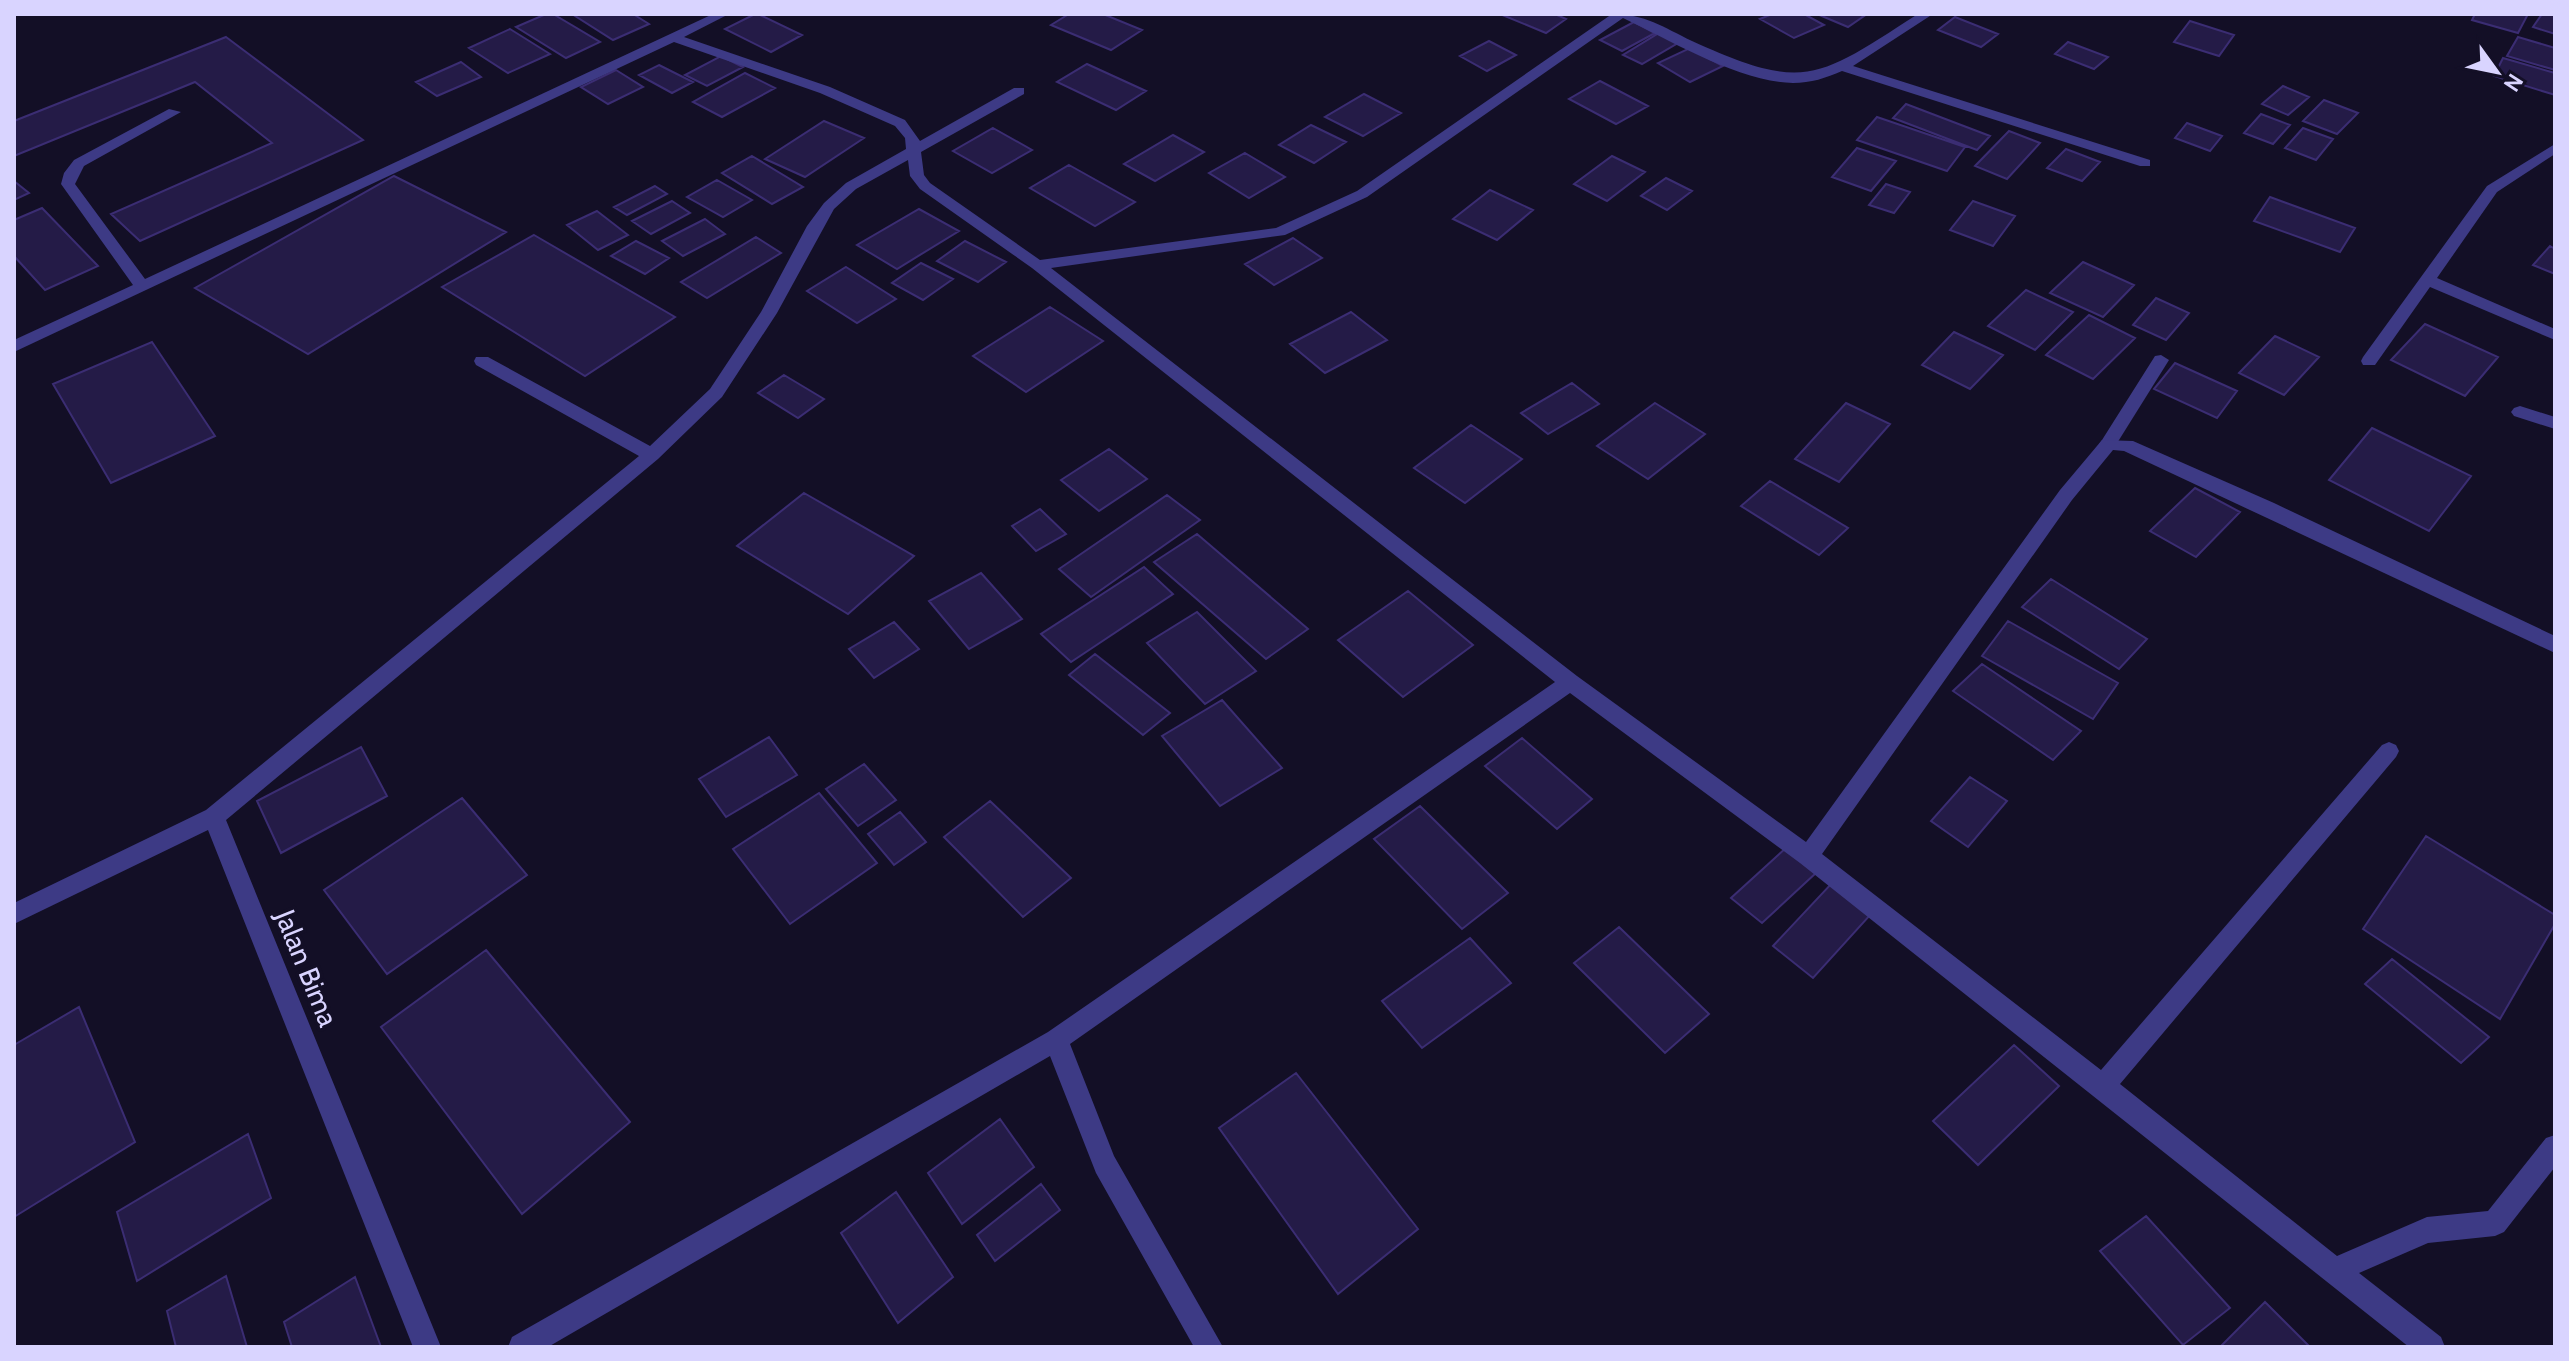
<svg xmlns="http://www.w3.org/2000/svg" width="2569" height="1361" font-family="Cabin,sans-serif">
  <rect width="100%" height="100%" fill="#130f26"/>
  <path fill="#241b47" stroke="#3b2d73" stroke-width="2" d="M546 14H553L600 42 566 58 516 27Z
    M572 14H633L649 24 613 40Z
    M755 14H758L802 35 771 52 725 29Z
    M1069 14H1103L1142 30 1111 50 1051 25Z
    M1500 14H1555L1566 19 1546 33Z
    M1772 14H1804L1824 25 1794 38 1760 19Z
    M1817 14H1858L1864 16 1848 27Z
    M2475 14H2528L2518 33 2472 20Z
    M2542 14H2555V34L2533 27Z
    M1955 17 1998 34 1981 47 1938 30Z
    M2190 21 2234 35 2219 56 2174 42Z
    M1634 22 1655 33 1622 51 1600 40Z
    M510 29 550 54 508 73 469 48Z
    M1659 33 1678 43 1642 64 1623 55Z
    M226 37 363 140 140 241 111 214 272 143 195 82 14 156V121Z
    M2518 37 2555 48V70L2507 56Z
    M1489 41 1516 55 1487 71 1460 56Z
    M2068 42 2108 57 2094 69 2055 54Z
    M1690 48 1723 66 1690 82 1658 63Z
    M721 56 743 67 707 86 685 75Z
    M2503 58 2555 73V95L2494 76Z
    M461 62 481 77 437 96 416 82Z
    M1087 64 1146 91 1116 110 1057 82Z
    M659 65 693 82 672 93 639 75Z
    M616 70 643 87 608 104 581 87Z
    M745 73 775 88 722 117 693 102Z
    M1600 81 1648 106 1616 124 1569 99Z
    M2283 86 2309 97 2288 115 2262 104Z
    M1364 94 1401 113 1363 136 1325 117Z
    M2324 100 2358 113 2337 134 2303 121Z
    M1906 104 1990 136 1977 150 1893 118Z
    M2261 114 2290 125 2273 144 2244 133Z
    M1877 117 1965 147 1947 171 1857 140Z
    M824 121 864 138 805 177 765 159Z
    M2187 123 2222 136 2210 151 2175 138Z
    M1311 125 1346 142 1314 163 1279 145Z
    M993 128 1032 150 992 173 953 151Z
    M2303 128 2333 139 2316 160 2285 148Z
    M2009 131 2040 143 2007 179 1975 166Z
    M1173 135 1204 152 1155 181 1124 164Z
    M1857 148 1896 161 1871 191 1832 177Z
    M2066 149 2100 162 2082 181 2047 168Z
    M1245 153 1285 177 1249 198 1209 173Z
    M752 156 803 187 772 204 722 173Z
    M1612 156 1645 172 1607 201 1574 184Z
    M1069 165 1135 202 1095 226 1030 188Z
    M394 176 506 232 308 354 195 288Z
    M1666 178 1692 191 1667 210 1641 196Z
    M717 180 752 200 723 217 687 197Z
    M14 181 29 193 14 200Z
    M1886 184 1910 192 1894 213 1869 205Z
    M655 186 667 194 627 215 614 207Z
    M1490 190 1533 210 1497 240 1453 219Z
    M2270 197 2355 228 2340 252 2254 221Z
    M672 201 690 213 651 234 632 221Z
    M1973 201 2015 216 1993 246 1950 230Z
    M42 208 98 266 45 290 14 256V220Z
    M919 209 959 231 897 269 857 245Z
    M597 211 628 235 598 250 567 225Z
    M705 219 725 234 683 256 662 241Z
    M534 235 675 317 585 376 442 287Z
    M756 237 781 253 707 298 681 282Z
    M1293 238 1322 258 1274 285 1245 264Z
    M636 241 669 258 645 274 611 256Z
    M965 241 1006 262 978 282 937 261Z
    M2550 246 2555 249V274L2533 265Z
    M2083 262 2134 285 2103 317 2050 293Z
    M921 263 953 279 923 300 892 283Z
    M846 267 896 299 857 323 807 291Z
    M2026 290 2073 312 2035 350 1988 326Z
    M2156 298 2189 313 2166 340 2133 325Z
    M1050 307 1103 341 1026 392 973 356Z
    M1351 312 1387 340 1325 373 1290 344Z
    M2089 315 2135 338 2093 379 2046 355Z
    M2425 324 2498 357 2465 396 2391 360Z
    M1954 332 2003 355 1970 389 1922 365Z
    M2275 336 2319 357 2284 395 2239 373Z
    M152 342 215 436 111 483 53 384Z
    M2175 363 2237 391 2217 418 2154 389Z
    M784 375 824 399 798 418 758 393Z
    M1572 383 1599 404 1548 434 1521 413Z
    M1655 403 1705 434 1648 479 1597 446Z
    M1846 403 1890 424 1839 482 1795 459Z
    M1471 425 1522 459 1465 503 1414 468Z
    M2372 428 2471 476 2429 531 2329 480Z
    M1109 449 1147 479 1099 511 1061 480Z
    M1770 481 1848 528 1819 555 1741 506Z
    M2195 488 2240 512 2196 557 2150 531Z
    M804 493 914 556 848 614 737 546Z
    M1167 495 1200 520 1091 597 1059 569Z
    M1040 509 1066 534 1036 551 1012 526Z
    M1197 534 1308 629 1266 659 1154 562Z
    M1144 567 1173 594 1071 662 1041 634Z
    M981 573 1022 619 969 649 929 601Z
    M2051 579 2147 639 2119 669 2022 607Z
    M1408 591 1473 645 1403 697 1338 640Z
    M1197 612 1256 671 1205 704 1147 643Z
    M2008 621 2118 683 2093 719 1982 656Z
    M894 622 919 649 874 678 849 649Z
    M1095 654 1170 713 1143 735 1069 675Z
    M1982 664 2081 731 2053 760 1953 691Z
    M1222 700 1282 768 1220 806 1162 736Z
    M769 737 797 775 726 817 699 779Z
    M1522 738 1592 799 1557 829 1485 766Z
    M361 747 387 796 281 853 257 801Z
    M864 764 896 800 858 826 826 789Z
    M1970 777 2007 801 1968 847 1931 821Z
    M819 793 877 863 790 924 733 849Z
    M462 798 527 875 387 974 324 890Z
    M990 801 1071 878 1023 917 944 837Z
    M1420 806 1508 893 1462 929 1374 839Z
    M900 812 926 842 894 865 868 834Z
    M2426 836 2555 915V924L2500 1019 2363 929Z
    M1787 847 1817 872 1762 923 1731 898Z
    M1832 883 1872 913 1813 978 1773 946Z
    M1619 927 1709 1014 1665 1053 1574 963Z
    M1470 938 1511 983 1422 1048 1382 1001Z
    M486 950 630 1122 522 1214 381 1027Z
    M2392 959 2489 1037 2461 1063 2365 984Z
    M79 1007 135 1142 14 1217V1045Z
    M2014 1045 2059 1086 1978 1165 1933 1121Z
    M1296 1073 1418 1229 1338 1294 1219 1128Z
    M1000 1119 1034 1167 962 1224 928 1173Z
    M248 1134 271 1198 137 1281 117 1212Z
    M1041 1184 1060 1210 995 1261 977 1235Z
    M896 1192 953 1277 898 1323 841 1233Z
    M2146 1216 2230 1308 2183 1345 2100 1251Z
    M226 1276 247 1347H176L167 1311Z
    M355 1277 381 1347H292L284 1322Z
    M2265 1302 2310 1347H2220Z"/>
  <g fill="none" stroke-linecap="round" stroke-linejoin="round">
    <path fill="#3d3a85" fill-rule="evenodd" d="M2161 355 2169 360 2114 448H2102L2099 444 2102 440 2155 356Z"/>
    <path fill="#3d3a85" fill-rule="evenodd" d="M713 14H729L684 37 830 87 905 120 920 141 1014 88H1024V94L921 152 924 175 930 183 1040 260 1276 228 1357 191 1612 14C1645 14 1663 27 1692 41 1806 93 1818 78 1918 14H1933L1853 66 2150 160V166H2140L1842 71C1826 78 1811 83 1793 83 1739 82 1672 41 1623 18L1367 197 1285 235 1051 268 1577 676 1806 842 2060 490 2102 440 2133 441 2274 503 2555 636V653L2124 451 2113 450 2072 500 1822 854 2101 1070 2382 745 2389 742 2396 745 2399 751 2396 757 2120 1084 2337 1256 2427 1217 2488 1211 2546 1138 2555 1135V1167L2504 1232 2495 1236 2428 1243 2359 1273 2441 1337 2445 1347H2409L1800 863 1570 693 1070 1044 1114 1156 1223 1347H1194L1096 1173 1050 1056 548 1347H508L512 1337 1048 1032 1555 682 1032 268 920 189 910 176 908 160 856 189 834 209 777 313 722 397 658 459 226 820 441 1347H413L208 830 14 924V903L206 810 639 456 476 365 474 361 476 357H488L650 446 710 389 761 312 807 226 824 203 846 183 906 149 905 138 895 126 820 93 674 42 14 352V340L133 285 61 184 64 173 74 160 169 109 181 112 84 166 75 184 145 279Z
      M2555 144V154L2497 192 2437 278 2555 329V340L2430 287 2375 365H2363L2361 361 2363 357 2487 186Z
      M2520 406 2555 417V429L2514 416 2511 412 2514 408Z"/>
  </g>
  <g text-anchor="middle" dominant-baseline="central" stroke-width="7" stroke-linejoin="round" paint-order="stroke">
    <g font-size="28" fill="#d9d4ff" stroke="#130f26">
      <text transform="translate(307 968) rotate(68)">Jalan Bima</text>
    </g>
  </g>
  <rect width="2569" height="1361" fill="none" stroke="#d9d4ff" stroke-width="32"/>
  <g transform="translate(2497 72) rotate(123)" stroke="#130f26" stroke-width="6" paint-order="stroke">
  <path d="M0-6L14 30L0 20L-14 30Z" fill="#d9d4ff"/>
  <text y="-12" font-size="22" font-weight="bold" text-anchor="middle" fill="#d9d4ff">N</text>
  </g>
</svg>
